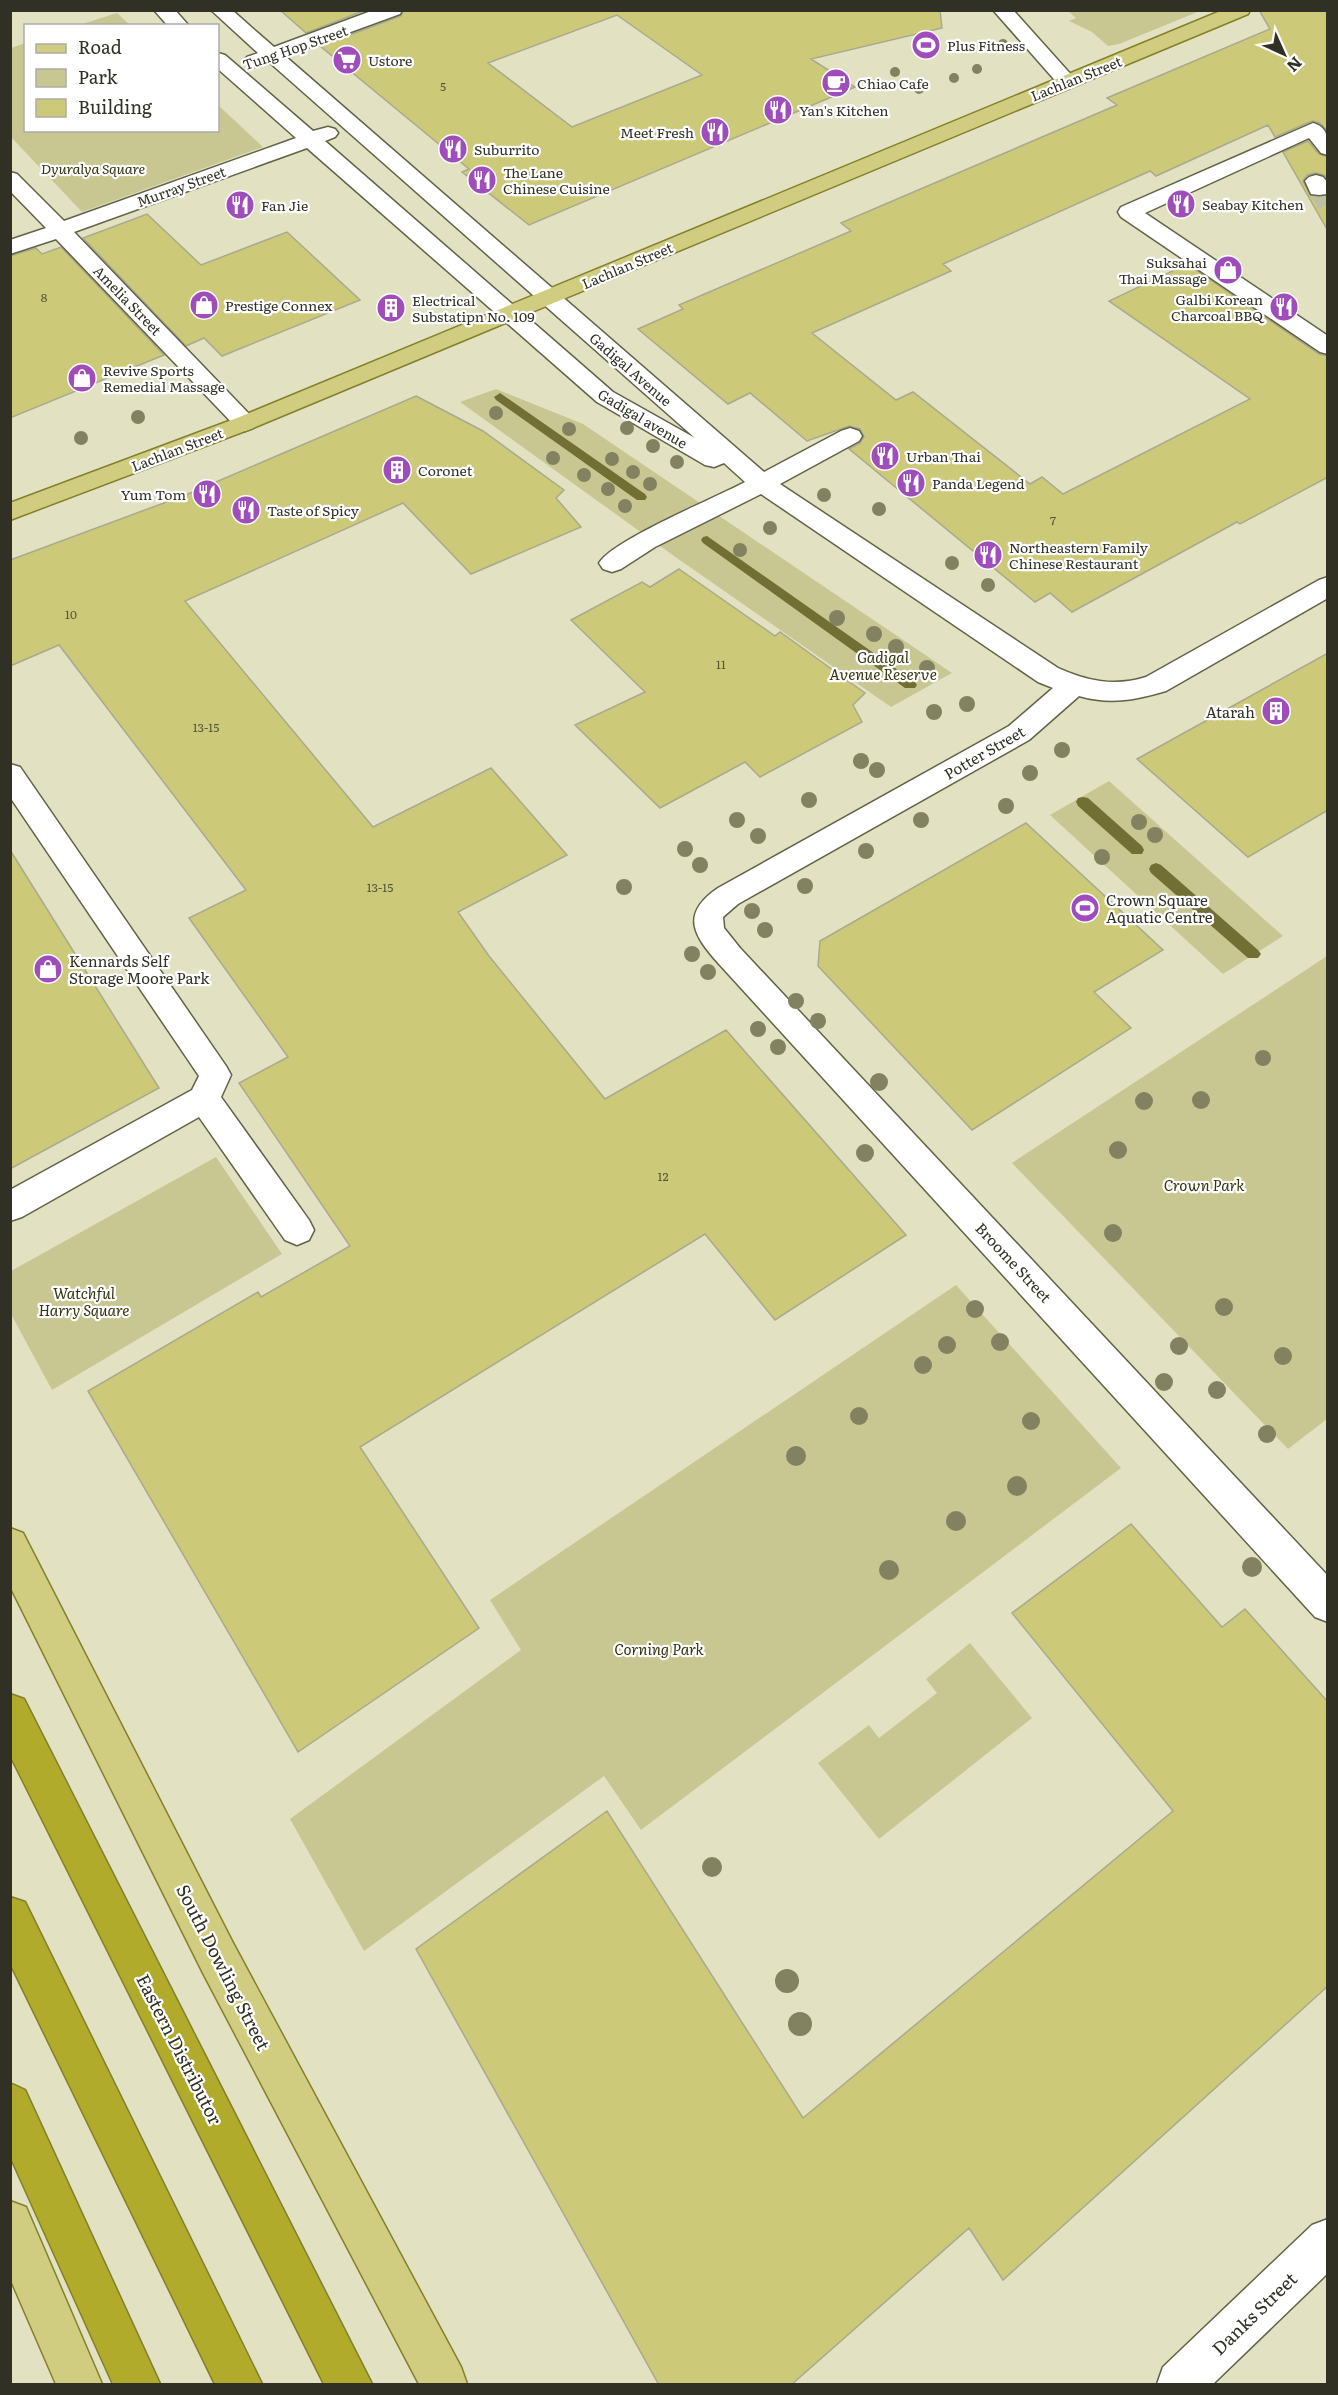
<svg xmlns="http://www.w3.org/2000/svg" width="1338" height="2395" font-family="Literata,serif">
  <rect width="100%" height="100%" fill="#e2e2c3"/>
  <path fill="#c8c791" d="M1068 11H1200L1119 44 1108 46 1092 32 1069 21 1076 18Z
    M117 13 130 25H79Z
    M25 43 26 130H218V105L263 147 82 212 11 137V48Z
    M496 389 583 424 952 673 891 707 674 556 460 402Z
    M1109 781 1283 936 1223 974 1050 815Z
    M1327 956V1419L1288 1449 1012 1163Z
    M216 1157 282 1254 52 1390 11 1314V1271Z
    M956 1285 1121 1468 641 1830 604 1776 364 1951 290 1819 521 1650 490 1600Z
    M970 1643 1032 1718 879 1839 818 1763 869 1725 879 1738 937 1693 926 1679Z"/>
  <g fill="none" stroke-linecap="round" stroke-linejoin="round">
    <path fill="#716f33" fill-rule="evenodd" d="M500 393 645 494 647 497 645 500H637L496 400 494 397Z
      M707 536 915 682 917 685 915 688H905L703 543 701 540 703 537Z
      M1083 797 1088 798 1142 846 1144 850 1142 854H1132L1078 806 1076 802 1078 798Z
      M1156 863 1161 865 1258 950 1261 954 1258 958H1248L1151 873 1149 869 1151 865Z"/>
  </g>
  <path fill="#ccca79" stroke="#a9a98c" stroke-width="1.5" fill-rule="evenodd" d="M280 10H366L306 33Z
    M404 10H940L942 28 811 59 855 87 529 225 462 172 469 169 320 46 401 16ZM617 15 702 75 572 127 488 63Z
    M1259 10H1328V132L1320 123 1312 121 1275 137 1268 125 1156 176 1150 171 943 264 951 271 812 333 896 400 913 392 1030 484 1042 477 1063 494 1250 399 1109 301 1187 264 1319 354 1328 356V477L1240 524 1237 522 1072 612 1050 593 1035 602 849 449 860 443 864 437 860 429 849 426 807 441 750 393 728 404 638 329 683 309 679 305 851 231 841 223 1117 105 1107 98 1270 29Z
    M1308 141 1319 154 1328 157V179L1324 175 1315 173 1307 175 1303 181 1311 196H1328V231L1283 152Z
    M147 214 201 265 287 232 360 300 222 356 204 338 186 346 83 238Z
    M61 247 164 355 10 418V256L36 248 42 254Z
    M416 396 483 431 564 490 556 498 581 527 471 574 403 503 185 601 373 827 491 768 567 855 458 912 489 956 605 1099 726 1030 906 1235 775 1320 705 1234 360 1447 479 1628 298 1752 88 1391 258 1292 261 1297 350 1246 239 1083 288 1057 189 918 246 890 59 645 10 666V560L188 494Z
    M679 569 775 636 780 632 865 693 853 705 862 722 760 777 745 762 660 808 575 725 645 692 571 620 642 582 650 587Z
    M1328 653V810L1248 857 1137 759Z
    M1026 823 1163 950 1094 992 1131 1028 972 1130 818 966 820 941Z
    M10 850 159 1088 10 1169Z
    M1131 1524 1222 1627 1245 1609 1328 1702V1986L1003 2280 969 2228 791 2385H659L416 1949 607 1811 803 2118 1173 1811 1012 1613Z"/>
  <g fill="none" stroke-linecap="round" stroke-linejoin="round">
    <path stroke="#bebea3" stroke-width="21" stroke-dasharray="21 10" stroke-linecap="butt" d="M1319 189 1328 204"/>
    <g stroke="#626247" stroke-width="3">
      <path id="minor" d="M154 10H175L189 26H168Z
        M211 10H232L274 47 374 10H402L400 14 285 56 764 472 841 431 850 428 859 431 862 436 859 441 780 484 1058 668C1087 681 1115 687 1146 677L1319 580 1328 577V598L1166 691C1135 700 1110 705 1079 696L1029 740 738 904 723 917 724 928 740 948 1328 1576V1622L1315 1617 719 964C693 935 680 914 718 888L1009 726 1053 688 1038 682 761 494 655 547 621 569 612 572 603 569 599 563C613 540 715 498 745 482L724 463 714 467 705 465 597 402 307 148 74 232 253 418 257 423 253 428 245 431 237 428 56 239 10 254V240L46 228 10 191V172L17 174 64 221 296 138 218 69V53L225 55 313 131 328 127 335 129 338 133 335 137 325 141 613 392 695 438 269 62 254 67 247 65 244 61 247 57 258 53Z
        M993 10H1013L1074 78 1077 82 1074 86H1060Z
        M1313 123C1329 127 1328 141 1328 155L1321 153 1309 138 1145 213 1328 336V354L1320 352 1121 217 1118 212 1121 207Z
        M1316 175 1323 177 1328 183 1327 194 1319 195 1311 194 1305 181 1309 177Z
        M10 764 20 767 226 1066 231 1075 221 1097 309 1220 314 1230 309 1240 297 1245 285 1240 199 1117 22 1217 10 1221V1190L192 1090 199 1076 10 797Z
        M1328 2219V2273L1213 2384H1157L1163 2367 1312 2225Z"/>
    </g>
    <g stroke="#838029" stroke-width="3">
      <path id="major" d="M1223 10H1250L1248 14 253 428 10 520V503L237 418Z
        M10 1528 23 1533 233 1943 461 2367 467 2384H419L203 1973 10 1586Z
        M10 2201 26 2207 102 2384H56L10 2278Z"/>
    </g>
    <g stroke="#838029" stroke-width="3">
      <path id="highway" d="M10 1694 24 1699 372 2384H324L10 1755Z
        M10 1897 25 1902 262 2384H215L10 1963Z
        M10 2083 25 2090 160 2384H113L10 2156Z"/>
    </g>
    <use href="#minor" fill="#fff" fill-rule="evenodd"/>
    <use href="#major" fill="#d0cd80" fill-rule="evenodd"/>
    <use href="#highway" fill="#b0ab2b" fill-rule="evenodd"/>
  </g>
  <g fill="#828260">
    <circle cx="1003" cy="44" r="5"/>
    <circle cx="977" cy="69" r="5"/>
    <circle cx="895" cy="72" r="5"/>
    <circle cx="954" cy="78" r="5"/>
    <circle cx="919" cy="89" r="5"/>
    <circle cx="496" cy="413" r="7"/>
    <circle cx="138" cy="417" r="7"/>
    <circle cx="627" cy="428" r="7"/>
    <circle cx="569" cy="429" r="7"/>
    <circle cx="81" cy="438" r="7"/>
    <circle cx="653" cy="446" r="7"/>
    <circle cx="553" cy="458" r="7"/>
    <circle cx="612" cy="459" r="7"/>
    <circle cx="677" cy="462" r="7"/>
    <circle cx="633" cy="472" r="7"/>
    <circle cx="584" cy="475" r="7"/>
    <circle cx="650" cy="484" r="7"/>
    <circle cx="608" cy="489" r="7"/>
    <circle cx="824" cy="495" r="7"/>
    <circle cx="625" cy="506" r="7"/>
    <circle cx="879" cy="509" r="7"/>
    <circle cx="770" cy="528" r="7"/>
    <circle cx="740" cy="550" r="7"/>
    <circle cx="952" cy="563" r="7"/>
    <circle cx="988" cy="585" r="7"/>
    <circle cx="837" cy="618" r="8"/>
    <circle cx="874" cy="634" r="8"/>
    <circle cx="896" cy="647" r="8"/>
    <circle cx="927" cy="668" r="8"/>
    <circle cx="967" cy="704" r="8"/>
    <circle cx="934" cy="712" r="8"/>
    <circle cx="1062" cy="750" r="8"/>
    <circle cx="861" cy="761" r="8"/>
    <circle cx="877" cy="770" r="8"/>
    <circle cx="1030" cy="773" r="8"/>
    <circle cx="809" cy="800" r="8"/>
    <circle cx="1006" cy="806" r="8"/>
    <circle cx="737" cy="820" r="8"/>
    <circle cx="921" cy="820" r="8"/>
    <circle cx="1139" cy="822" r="8"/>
    <circle cx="1155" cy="835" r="8"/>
    <circle cx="758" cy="836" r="8"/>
    <circle cx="685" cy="849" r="8"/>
    <circle cx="866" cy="851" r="8"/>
    <circle cx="1102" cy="857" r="8"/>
    <circle cx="700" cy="865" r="8"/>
    <circle cx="805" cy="886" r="8"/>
    <circle cx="624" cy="887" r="8"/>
    <circle cx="752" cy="911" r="8"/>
    <circle cx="765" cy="930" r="8"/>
    <circle cx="692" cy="954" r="8"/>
    <circle cx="708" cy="972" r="8"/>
    <circle cx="796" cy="1001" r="8"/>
    <circle cx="818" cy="1021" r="8"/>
    <circle cx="758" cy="1029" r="8"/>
    <circle cx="778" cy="1047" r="8"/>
    <circle cx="1263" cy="1058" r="8"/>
    <circle cx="879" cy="1082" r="9"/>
    <circle cx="1201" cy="1100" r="9"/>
    <circle cx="1144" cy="1101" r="9"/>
    <circle cx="1118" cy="1150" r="9"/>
    <circle cx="865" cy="1153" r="9"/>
    <circle cx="1113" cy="1233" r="9"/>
    <circle cx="1224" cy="1307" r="9"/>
    <circle cx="975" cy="1309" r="9"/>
    <circle cx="1000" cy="1342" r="9"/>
    <circle cx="947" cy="1345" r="9"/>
    <circle cx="1179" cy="1346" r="9"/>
    <circle cx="1283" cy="1356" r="9"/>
    <circle cx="923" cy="1365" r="9"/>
    <circle cx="1164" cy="1382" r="9"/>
    <circle cx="1217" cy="1390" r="9"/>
    <circle cx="859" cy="1416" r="9"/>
    <circle cx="1031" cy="1421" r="9"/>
    <circle cx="1267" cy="1434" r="9"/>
    <circle cx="796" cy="1456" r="10"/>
    <circle cx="1017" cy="1486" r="10"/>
    <circle cx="956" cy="1521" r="10"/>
    <circle cx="1252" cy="1567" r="10"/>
    <circle cx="889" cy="1570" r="10"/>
    <circle cx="712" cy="1867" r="10"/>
    <circle cx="787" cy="1981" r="12"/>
    <circle cx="800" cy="2024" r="12"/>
  </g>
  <defs>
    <g id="stadium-disc" transform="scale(1.5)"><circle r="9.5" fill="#a04dbc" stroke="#fff"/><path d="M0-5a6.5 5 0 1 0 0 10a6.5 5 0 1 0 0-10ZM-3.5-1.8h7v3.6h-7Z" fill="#fff"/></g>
    <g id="supermarket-disc" transform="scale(1.5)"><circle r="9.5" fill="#a04dbc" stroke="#fff"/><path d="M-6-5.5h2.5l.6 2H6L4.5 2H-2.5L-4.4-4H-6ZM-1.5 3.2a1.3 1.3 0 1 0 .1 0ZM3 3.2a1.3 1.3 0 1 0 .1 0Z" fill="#fff"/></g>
    <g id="cafe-disc" transform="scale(1.5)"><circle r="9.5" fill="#a04dbc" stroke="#fff"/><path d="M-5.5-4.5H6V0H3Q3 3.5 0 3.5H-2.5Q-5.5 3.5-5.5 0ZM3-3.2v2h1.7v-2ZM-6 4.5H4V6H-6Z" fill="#fff"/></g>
    <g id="restaurant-disc" transform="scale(1.5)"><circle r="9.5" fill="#a04dbc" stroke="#fff"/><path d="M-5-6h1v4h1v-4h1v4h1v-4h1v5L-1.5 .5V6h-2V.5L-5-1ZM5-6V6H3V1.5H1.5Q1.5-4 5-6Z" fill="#fff"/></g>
    <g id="shop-disc" transform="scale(1.5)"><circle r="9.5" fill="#a04dbc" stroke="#fff"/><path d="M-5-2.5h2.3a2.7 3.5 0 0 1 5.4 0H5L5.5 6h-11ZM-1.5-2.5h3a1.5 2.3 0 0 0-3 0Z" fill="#fff"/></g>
    <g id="building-disc" transform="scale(1.5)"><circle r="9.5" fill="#a04dbc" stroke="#fff"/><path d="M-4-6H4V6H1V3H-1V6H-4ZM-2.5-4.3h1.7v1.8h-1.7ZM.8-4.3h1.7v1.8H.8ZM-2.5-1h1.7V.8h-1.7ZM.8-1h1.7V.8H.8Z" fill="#fff"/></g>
  </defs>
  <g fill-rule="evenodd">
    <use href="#stadium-disc" x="926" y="45"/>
    <use href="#supermarket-disc" x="347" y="60"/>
    <use href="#cafe-disc" x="836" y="83"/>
    <use href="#restaurant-disc" x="778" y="110"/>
    <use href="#restaurant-disc" x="715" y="132"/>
    <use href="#restaurant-disc" x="453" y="149"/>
    <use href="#restaurant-disc" x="482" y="180"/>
    <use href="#restaurant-disc" x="1181" y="204"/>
    <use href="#restaurant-disc" x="240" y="205"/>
    <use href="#shop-disc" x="1228" y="270"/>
    <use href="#shop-disc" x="204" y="305"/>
    <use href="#restaurant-disc" x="1284" y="307"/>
    <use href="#building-disc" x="391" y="308"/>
    <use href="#shop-disc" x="82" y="378"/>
    <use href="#restaurant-disc" x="885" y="456"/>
    <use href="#building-disc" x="397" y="470"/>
    <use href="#restaurant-disc" x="911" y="483"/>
    <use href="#restaurant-disc" x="207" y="494"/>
    <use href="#restaurant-disc" x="246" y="510"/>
    <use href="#restaurant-disc" x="988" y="555"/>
    <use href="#building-disc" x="1276" y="711"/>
    <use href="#stadium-disc" x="1085" y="908"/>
    <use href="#shop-disc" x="48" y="969"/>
  </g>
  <g text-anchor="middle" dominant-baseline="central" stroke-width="4.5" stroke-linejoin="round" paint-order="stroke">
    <g font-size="12" fill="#575639">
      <text x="443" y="86">5</text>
      <text x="44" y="297">8</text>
      <text x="1053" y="520">7</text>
      <text x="71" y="614">10</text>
      <text x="721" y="664">11</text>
      <text x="206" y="727">13-15</text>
      <text x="380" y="887">13-15</text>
      <text x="663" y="1176">12</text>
    </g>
    <g font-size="14" fill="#303024" stroke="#fff" text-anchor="start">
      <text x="947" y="45">Plus Fitness</text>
      <text x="368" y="60">Ustore</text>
      <text x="857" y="83">Chiao Cafe</text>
      <text x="799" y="110">Yan's Kitchen</text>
      <text x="694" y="132" text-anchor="end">Meet Fresh</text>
      <text x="474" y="149">Suburrito</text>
      <text x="503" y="172">The Lane<tspan x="503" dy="16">Chinese Cuisine</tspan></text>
      <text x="1202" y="204">Seabay Kitchen</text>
      <text x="261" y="205">Fan Jie</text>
      <text x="1207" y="262" text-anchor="end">Suksahai<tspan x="1207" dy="16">Thai Massage</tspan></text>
      <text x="1263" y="299" text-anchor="end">Galbi Korean<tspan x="1263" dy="16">Charcoal BBQ</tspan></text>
      <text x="412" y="300">Electrical<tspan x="412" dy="16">Substatipn No. 109</tspan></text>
      <text x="225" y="305">Prestige Connex</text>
      <text x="103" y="370">Revive Sports<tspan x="103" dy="16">Remedial Massage</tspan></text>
      <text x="906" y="456">Urban Thai</text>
      <text x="418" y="470">Coronet</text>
      <text x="932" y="483">Panda Legend</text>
      <text x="186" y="494" text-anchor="end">Yum Tom</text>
      <text x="267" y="510">Taste of Spicy</text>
      <text x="1009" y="547">Northeastern Family<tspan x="1009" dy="16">Chinese Restaurant</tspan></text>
    </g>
    <g font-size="14" fill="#303024" stroke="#fff">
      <text transform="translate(295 47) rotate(-19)">Tung Hop Street</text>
      <text transform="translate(1076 78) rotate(-22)">Lachlan Street</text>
      <text transform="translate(181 186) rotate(-20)">Murray Street</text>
      <text transform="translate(627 265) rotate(-23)">Lachlan Street</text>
      <text transform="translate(128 300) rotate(46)">Amelia Street</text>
      <text transform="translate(631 369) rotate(41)">Gadigal Avenue</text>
      <text transform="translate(643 418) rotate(31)">Gadigal avenue</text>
      <text transform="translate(177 449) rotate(-21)">Lachlan Street</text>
    </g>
    <g font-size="14" font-style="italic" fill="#34330f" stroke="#fff">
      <text x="93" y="168">Dyuralya Square</text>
    </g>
    <g font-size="15" font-style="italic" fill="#34330f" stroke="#fff">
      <text x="883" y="656">Gadigal<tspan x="883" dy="17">Avenue Reserve</tspan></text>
      <text x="1204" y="1184">Crown Park</text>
      <text x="84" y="1292">Watchful<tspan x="84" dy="17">Harry Square</tspan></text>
      <text x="659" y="1648">Corning Park</text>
    </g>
    <g font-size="15" fill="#303024" stroke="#fff" text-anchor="start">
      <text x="1255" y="711" text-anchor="end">Atarah</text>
      <text x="1106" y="899">Crown Square<tspan x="1106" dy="17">Aquatic Centre</tspan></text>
      <text x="69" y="960">Kennards Self<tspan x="69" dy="17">Storage Moore Park</tspan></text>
    </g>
    <g font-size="15" fill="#303024" stroke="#fff">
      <text transform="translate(984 752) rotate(-30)">Potter Street</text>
      <text transform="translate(1014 1262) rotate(47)">Broome Street</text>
    </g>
    <g font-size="18" fill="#303024" stroke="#fff">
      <text transform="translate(224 1967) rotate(63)">South Dowling Street</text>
      <text transform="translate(180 2049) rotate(63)">Eastern Distributor</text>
      <text transform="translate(1254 2313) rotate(-44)">Danks Street</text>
    </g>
  </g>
  <rect width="1338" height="2395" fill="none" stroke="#303024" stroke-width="24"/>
  <rect x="24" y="24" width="195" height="108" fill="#ffffff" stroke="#acaca7" stroke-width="1.5"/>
  <rect x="36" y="44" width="30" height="9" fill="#d0cd80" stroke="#acaca7" stroke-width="1.5"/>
  <text x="78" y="54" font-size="18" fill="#303024">Road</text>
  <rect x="36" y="69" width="30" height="18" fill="#c8c791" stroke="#acaca7" stroke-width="1.5"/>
  <text x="78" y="84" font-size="18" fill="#303024">Park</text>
  <rect x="36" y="99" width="30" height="18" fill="#ccca79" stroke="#acaca7" stroke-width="1.5"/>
  <text x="78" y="114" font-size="18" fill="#303024">Building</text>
  <g transform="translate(1284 54) rotate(135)" stroke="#ffffff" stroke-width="4.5" paint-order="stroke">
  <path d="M0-4.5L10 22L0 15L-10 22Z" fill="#303024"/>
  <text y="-9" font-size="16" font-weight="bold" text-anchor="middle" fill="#303024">N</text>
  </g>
</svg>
